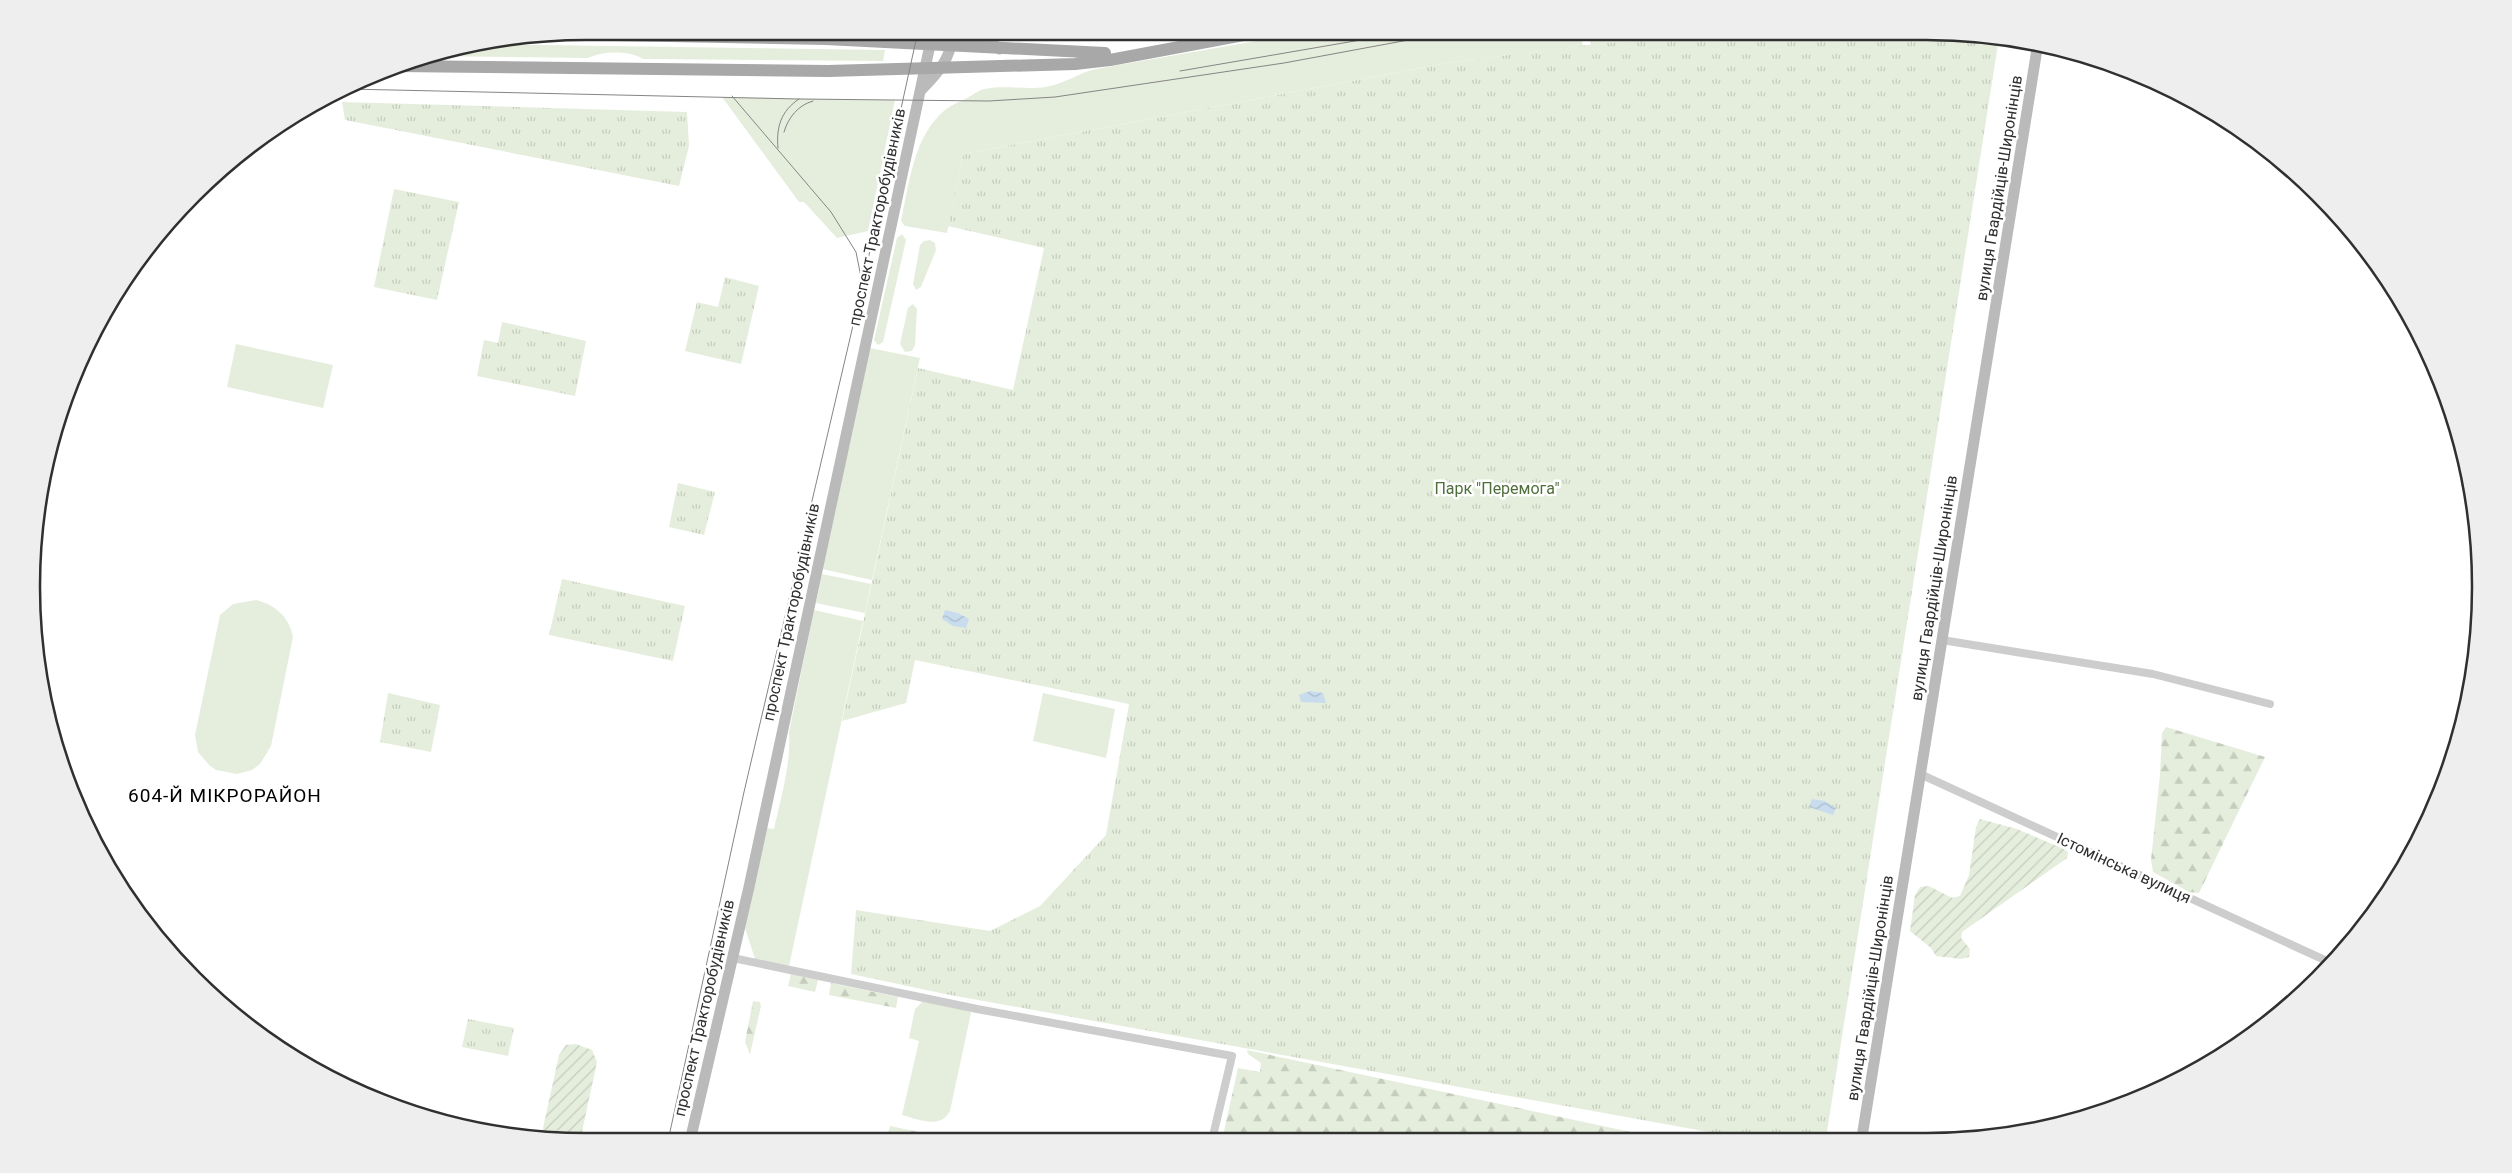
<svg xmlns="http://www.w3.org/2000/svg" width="2512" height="1173" font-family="Roboto,sans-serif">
  <defs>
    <pattern id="forest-firs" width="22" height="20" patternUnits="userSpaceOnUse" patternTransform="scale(1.25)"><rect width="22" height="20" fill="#e5eedd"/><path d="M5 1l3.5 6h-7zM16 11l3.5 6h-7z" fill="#c5ccbe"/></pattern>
    <pattern id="park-tufts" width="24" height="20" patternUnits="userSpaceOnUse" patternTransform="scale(1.25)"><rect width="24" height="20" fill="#e5eedd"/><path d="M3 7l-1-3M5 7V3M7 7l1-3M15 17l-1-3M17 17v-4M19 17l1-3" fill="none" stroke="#c5ccbe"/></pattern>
    <pattern id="garden-furrows" width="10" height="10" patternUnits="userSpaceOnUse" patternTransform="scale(1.25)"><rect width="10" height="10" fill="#e5eedd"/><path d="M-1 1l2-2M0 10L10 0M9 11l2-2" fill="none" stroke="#c5ccbe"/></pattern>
    <pattern id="water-waves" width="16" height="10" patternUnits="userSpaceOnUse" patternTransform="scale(1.25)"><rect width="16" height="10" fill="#c8dcee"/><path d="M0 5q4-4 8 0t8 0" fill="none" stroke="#acbdcc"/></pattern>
  </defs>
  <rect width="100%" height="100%" fill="#fff"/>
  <path fill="#e5eedd" d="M1313 31H1579L1583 46 1453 62 963 154 947 233 905 226 901 221C909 184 914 135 945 110 951 105 959 102 965 99 972 96 978 90 985 89 1006 85 1027 90 1046 87 1064 84 1078 73 1096 69Z
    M1587 31H1735L1591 45Z
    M469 44 885 50 883 61 643 59C629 50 602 51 588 58L427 56Z
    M722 97 895 100 868 231 837 238 804 202H799Z
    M902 234 906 240 883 342 878 345 874 340 897 238Z
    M930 240 935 243 936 250 921 287 916 290 913 284 920 245 924 241Z
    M913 304 917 309 915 345 912 351 905 352 900 344 908 308Z
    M236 344 333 365 323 408 227 387Z
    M870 348 920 358 872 580 822 569Z
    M822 574 871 584 865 613 816 603Z
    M256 600C276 605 289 617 293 637L271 746 260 764 252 770 237 774 216 770 209 765 198 752 195 735 220 615 233 604Z
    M814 610 863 621 789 966 755 959 745 928 766 828 774 829C781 797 791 765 789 732Z
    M1043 693 1115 709 1106 758 1033 741Z
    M924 1000 967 1009 971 1013 950 1111C940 1130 918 1119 902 1115L919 1041 909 1038 915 1009Z"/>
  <path fill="url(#forest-firs)" d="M2166 727 2265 757 2199 893 2189 892 2153 872 2151 860 2160 775 2162 733Z
    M791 974 818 980 815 992 788 986Z
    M831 983 898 997 896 1008 829 995Z
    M753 1001 760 1002 761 1006 750 1054 745 1042Z
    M1247 1050 1659 1138 1222 1140 1238 1068 1260 1072 1261 1063 1248 1054Z
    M890 1126 943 1137 942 1141H901L887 1138Z"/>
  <path fill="url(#park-tufts)" d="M1734 31H1926L1999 38 1826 1138H1742L945 994 851 974 856 910 990 931 1040 906 1106 835 1129 704 915 660 906 703 842 721 918 368 1013 390 1044 248 948 226 963 154 1453 62 1587 45Z
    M342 102 687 112 689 146 679 186 345 120Z
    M394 189 459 202 437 300 374 287Z
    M725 277 759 286 741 364 685 351 697 302 718 307Z
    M502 322 586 341 575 396 477 376 484 340 498 343Z
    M678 483 715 492 704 535 669 527Z
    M562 579 685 606 673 661 549 635Z
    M388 693 440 705 431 752 380 742Z
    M468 1019 514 1028 508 1056 462 1047Z"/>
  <path fill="url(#garden-furrows)" d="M1980 819 2017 829 2064 849 2068 852 2067 858 1962 932 1961 938 1970 949 1969 957 1961 959 1936 956 1931 948 1910 931 1915 895 1920 887 1929 886 1952 898 1960 896 1969 875 1976 827Z
    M576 1044 592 1050 597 1062 580 1141 541 1137 559 1055 566 1045Z"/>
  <path fill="url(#water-waves)" d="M945 610 958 613 969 619 966 628 953 626 942 619Z
    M1310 691 1323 693 1326 703 1301 702 1299 695Z
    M1812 799 1825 801 1836 808 1833 815 1809 807Z"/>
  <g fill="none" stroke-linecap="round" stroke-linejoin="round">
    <path stroke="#cdcdcd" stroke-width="8" d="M1942 640 2153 674 2270 704
      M1920 774 2329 962
      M733 958 977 1009 1232 1056 1212 1140"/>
    <path stroke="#bababa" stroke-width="11" d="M978 31 986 40 1000 49
      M921 90C941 70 949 60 955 31
      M1862 1137 2038 43
      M690 1141 749 887 933 31"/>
    <path stroke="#a8a8a8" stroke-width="12" d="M559 34 826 39 1105 53
      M396 66 828 71 1075 64 1110 60 1265 31"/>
    <path stroke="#858585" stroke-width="1" d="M1180 71 1413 31
      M347 89 798 99 989 101 1055 97 1284 63 1457 31
      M732 96 831 212 856 252 861 277
      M784 132C788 118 798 105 813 101
      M778 148C776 127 781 111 799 99
      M668 1141 744 792 862 287 918 31"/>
  </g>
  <g text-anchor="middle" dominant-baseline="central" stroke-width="5" stroke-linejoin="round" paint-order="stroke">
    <g font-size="16" fill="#303030" stroke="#fff">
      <text transform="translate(1999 188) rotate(-81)">вулиця Гвардійців-Широнінців</text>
      <text transform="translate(877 217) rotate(-78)">проспект Тракторобудівників</text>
      <text transform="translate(1934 588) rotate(-81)">вулиця Гвардійців-Широнінців</text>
      <text transform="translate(791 612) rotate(-78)">проспект Тракторобудівників</text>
      <text transform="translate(2124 868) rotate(25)">Істомінська вулиця</text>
      <text transform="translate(1870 988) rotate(-81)">вулиця Гвардійців-Широнінців</text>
      <text transform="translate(704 1008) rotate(-77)">проспект Тракторобудівників</text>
    </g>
    <g font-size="16" fill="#4e6f3a" stroke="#fff">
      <text x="1497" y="488">Парк "Перемога"</text>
    </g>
    <g font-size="19" letter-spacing="1" fill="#000" stroke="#fff">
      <text x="225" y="795">604-Й МІКРОРАЙОН</text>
    </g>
  </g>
  <path d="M0 0H2512V1173H0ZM586 40H1926A546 546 0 0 1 2472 586V587A546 546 0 0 1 1926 1133H586A546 546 0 0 1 40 587V586A546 546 0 0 1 586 40Z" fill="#eee" fill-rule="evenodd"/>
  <path fill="none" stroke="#303030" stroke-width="2.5" d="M586 40H1926A546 546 0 0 1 2472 586V587A546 546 0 0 1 1926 1133H586A546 546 0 0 1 40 587V586A546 546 0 0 1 586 40Z"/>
</svg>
